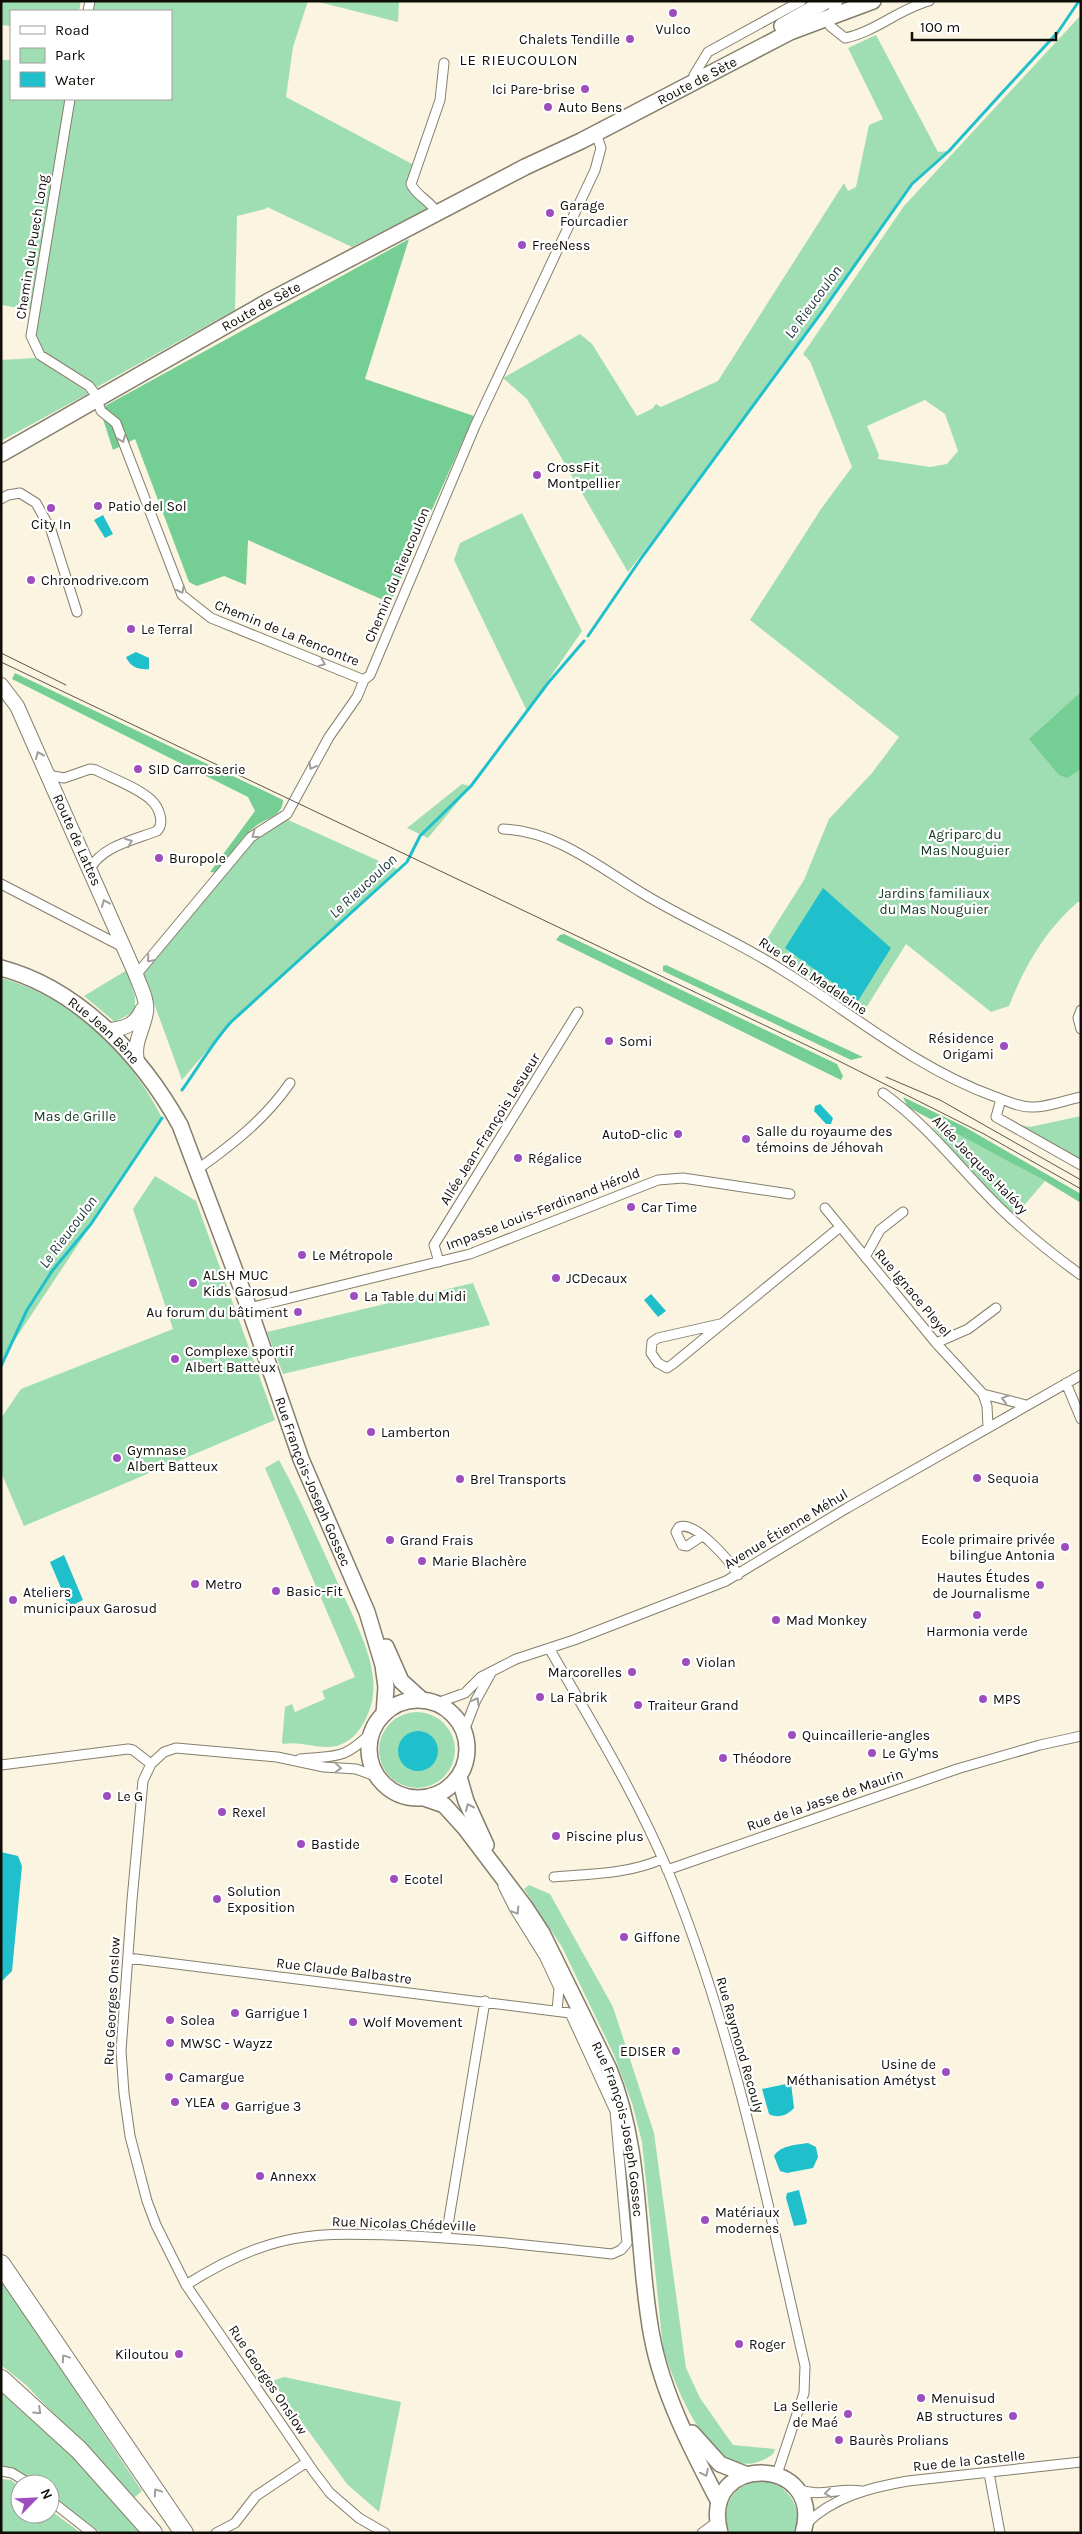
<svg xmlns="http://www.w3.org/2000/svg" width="1082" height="2534" font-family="Karla,sans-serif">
  <rect width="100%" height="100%" fill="#fbf4e0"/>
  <path fill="#9fdeb2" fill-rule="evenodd" d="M1 1H81L79 11H11V26L1 25Z
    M93 1H308L293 47 286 97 414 165 406 187 430 207 352 247 267 207 265 209 237 216 235 310 97 387 40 349 34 335 74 99H171V11H90Z
    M315 1H399L398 22Z
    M1081 15V902H1078C1046 929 1024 967 1009 1006L991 1012 906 944 861 1016 775 950 763 945 804 880 829 819 872 773 899 737 750 620 821 509 852 467 810 361 803 354 904 206ZM925 400 945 414 958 451 947 464 930 467 878 459 879 455 867 426Z
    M876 35 938 152 949 151 912 184 710 464 628 572 527 399 503 378 580 334 592 344 637 416 652 409 656 404 661 407 718 381 844 183 848 191 856 187 869 125 883 119 848 48Z
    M1 60H11V99H65L32 310 1 305Z
    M35 358 89 393 1 441V360Z
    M522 513 582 631 527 711 454 560 460 543Z
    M462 784 471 786 428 838 407 828Z
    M286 819 399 870 231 1022 182 1080 143 973 253 840Z
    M127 970 135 996V1011L115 1022 84 996Z
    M1 978C72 997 130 1054 162 1118L10 1347 1 1364Z
    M1081 1116V1162L1016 1124 1030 1127Z
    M938 1122 1045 1181 1014 1217 1002 1206 933 1128Z
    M155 1176 196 1201 275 1420 24 1526 1 1472V1418L21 1389 173 1329 133 1209Z
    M473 1283 490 1325 283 1374 267 1332Z
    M279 1460C302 1502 321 1546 341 1590 354 1619 377 1661 373 1694 372 1710 361 1734 346 1742 326 1754 304 1740 283 1744L282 1742 285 1707 292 1704 295 1712 325 1699 322 1691 355 1677 265 1468Z
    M379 1750a38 38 0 1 1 76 0a38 38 0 1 1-76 0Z
    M529 1885 550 1894 613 2007 654 2133 686 2368 700 2398 733 2445 775 2449 773 2454C716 2497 675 2386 663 2348L642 2142 632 2103 614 2055 562 1947 524 1889Z
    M1 2279 142 2491 134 2498 26 2385 1 2365Z
    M284 2377 401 2402 379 2512 347 2484 272 2381Z
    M1 2388 79 2460 142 2533H101L50 2494V2484H37L21 2472 1 2467Z
    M1 2479 11 2480 20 2487V2514H50V2510L81 2533H1Z
    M756 2480C784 2480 807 2506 793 2533H730C719 2509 732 2487 756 2480Z"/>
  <path fill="#75ce93" d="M409 239 365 379 474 416 390 603 248 540 246 585 224 576 197 586 189 582 135 439 113 450 103 419 96 411Z
    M15 673 277 797 283 800C283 816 266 818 256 826 241 836 229 858 217 873L210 872 255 811 248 797 12 679Z
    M1081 692V769L1067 778 1059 775 1029 739Z
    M564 934 837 1064 843 1076 841 1080 556 940 560 935Z
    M666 965 863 1057 851 1060 663 971V966Z
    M903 1097 963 1126 1081 1194V1203L1045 1181 908 1107Z"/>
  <path fill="#1fc0cb" d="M103 515 113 534 105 538 94 520Z
    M136 652 149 658V669C139 670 130 667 126 657Z
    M823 888 891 948 858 1001 785 948Z
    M820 1104 833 1118 831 1124H826L814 1111 815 1106Z
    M651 1294 666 1311 658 1317 644 1300Z
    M64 1555 83 1600 69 1607 50 1562Z
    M398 1751a20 20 0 1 1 40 0a20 20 0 1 1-40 0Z
    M1 1852 18 1856 22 1866 12 1971 1 1982Z
    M791 2083 794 2108C788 2115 778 2119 769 2114L762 2089Z
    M808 2143 816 2147 818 2157 813 2168 787 2173 780 2171 774 2156C781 2145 796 2145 808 2143Z
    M799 2190 807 2221 806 2224 794 2226 786 2198 787 2193Z"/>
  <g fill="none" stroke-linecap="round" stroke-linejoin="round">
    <path stroke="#1fc0cb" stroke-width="3" d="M588 636 642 557 821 313 912 184 949 151 999 96 1058 32 1079 1
      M182 1090C198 1068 212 1043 231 1022L407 862 420 836 471 786 548 683 584 641
      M1 1366 27 1310 52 1271 91 1224 162 1118"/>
    <g stroke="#857e6c" stroke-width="11">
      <path id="street" d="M838 1 830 16V26L845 38C875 32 899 9 929 1
        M88 11 90 1
        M694 75 708 52 801 1
        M70 99 31 336 40 355 89 386 95 394 101 411 116 423 182 595 211 618 364 680
        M437 213C431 201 416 196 411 184L440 100 444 63
        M1 499 8 495 20 493 36 503 51 530 77 612
        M48 775 64 778 90 769 96 770C111 778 139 788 151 800 159 807 165 823 157 831 134 840 102 846 90 869
        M503 829C556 831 599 867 642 893 688 921 737 941 782 970 852 1013 914 1067 993 1096 1005 1100 1020 1108 1033 1107 1049 1107 1065 1100 1081 1097
        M1 884 123 947
        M136 975 251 837 287 814 329 737 357 697 364 680 370 675 475 426 595 170 601 148 596 133
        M1081 1010 1078 1018 1081 1029
        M883 1093C929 1126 961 1170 1001 1209 1025 1232 1053 1255 1081 1275
        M1001 1099 996 1117 1081 1165
        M198 1169C233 1144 265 1119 290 1083
        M825 1208 936 1343 983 1394 987 1406 988 1427
        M865 1257 880 1230 903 1212
        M439 1262 434 1245 578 1012
        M249 1308 470 1254 658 1180 683 1178 790 1194
        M720 1324 658 1338 652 1342 651 1353 658 1363 667 1368 673 1364 840 1227
        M936 1343 968 1329 996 1308
        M1066 1383 1081 1419
        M983 1394 1026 1405
        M702 1536 687 1546 682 1545 676 1532 679 1527C695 1520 730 1561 738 1575
        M549 1648C592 1723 637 1796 670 1876 734 2034 767 2201 805 2366L804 2393 777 2474
        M437 1703 465 1693 481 1677 516 1659 574 1640 726 1581 847 1508 1081 1375
        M464 1731 476 1700 491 1673
        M300 1759C337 1755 342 1761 371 1733
        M1 1765 128 1749 133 1750 151 1764
        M378 1777 356 1769 324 1767 277 1757 176 1748 164 1752 151 1764 143 1781 132 1900 121 2051 124 2093 130 2136 147 2201 156 2225 186 2285 314 2472 330 2493 359 2518 385 2533
        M667 1870 957 1769 1040 1745 1081 1736
        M554 1877C589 1874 629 1874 662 1859
        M503 1886 514 1908 544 1956 559 1988 557 2011
        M128 1958 570 2013 615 2111 627 2243 621 2250 612 2254C539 2246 466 2238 392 2235 356 2234 319 2232 283 2241 248 2249 216 2266 186 2285
        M446 2237 485 2001
        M1 2471 12 2473 30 2484
        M989 2473 1000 2533
        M798 2489C819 2498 839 2487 861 2491
        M50 2500 92 2533
        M806 2524C833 2497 872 2487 908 2481L1081 2462
        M216 2533 235 2523 256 2496 307 2462
        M702 2533 717 2522"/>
    </g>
    <g stroke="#857e6c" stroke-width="16">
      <path id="secondary" d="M1 685 17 706 136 975C140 986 148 1000 146 1012 143 1031 133 1042 137 1061
        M108 1030C123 1029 136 1025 142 1010"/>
    </g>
    <g stroke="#857e6c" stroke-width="18">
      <g id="primary">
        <path d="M782 26 826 1"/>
        <path id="s1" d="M1 454 267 302 525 167 581 141 790 32 873 1"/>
        <path id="s2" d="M1 968C80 989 142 1057 180 1125L249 1308 301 1459 367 1612 383 1665 386 1687 384 1714"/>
        <path d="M386 1647 401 1681 422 1700"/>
        <circle cx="418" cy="1749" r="49"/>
        <path d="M459 1777 466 1801 486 1845"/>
        <path id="s3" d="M424 1798 444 1805 465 1828 525 1907 542 1933 609 2069C644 2154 635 2248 652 2337 663 2395 692 2450 719 2502"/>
        <path d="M692 2433 720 2464 745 2474"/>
        <path d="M720 2533C698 2451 826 2455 803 2533"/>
      </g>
    </g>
    <g stroke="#857e6c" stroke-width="20">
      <path id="highway" d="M1 2264 184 2533
        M1 2379 79 2450 153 2533"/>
    </g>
    <use href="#street" stroke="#fff" stroke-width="9"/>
    <use href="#secondary" stroke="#fff" stroke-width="14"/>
    <use href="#primary" stroke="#fff" stroke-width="15"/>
    <use href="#highway" stroke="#fff" stroke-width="18"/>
    <path stroke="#5d584e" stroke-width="1" d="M1 653 66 685
      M1 662 825 1054 984 1134 1081 1189
      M886 1077 940 1100 1081 1180"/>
  </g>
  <defs><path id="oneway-chevron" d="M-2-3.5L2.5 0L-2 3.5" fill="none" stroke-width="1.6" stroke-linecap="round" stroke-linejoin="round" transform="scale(1.25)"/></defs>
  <g stroke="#9f9e9c">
    <use href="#oneway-chevron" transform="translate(122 439) rotate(68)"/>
    <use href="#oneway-chevron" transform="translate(181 590) rotate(63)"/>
    <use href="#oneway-chevron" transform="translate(322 663) rotate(22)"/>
    <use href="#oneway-chevron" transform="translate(39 755) rotate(-114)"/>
    <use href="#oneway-chevron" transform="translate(312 766) rotate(119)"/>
    <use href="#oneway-chevron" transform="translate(255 835) rotate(144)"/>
    <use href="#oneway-chevron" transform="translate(129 842) rotate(-22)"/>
    <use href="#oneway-chevron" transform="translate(105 903) rotate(-113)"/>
    <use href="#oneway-chevron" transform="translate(150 959) rotate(131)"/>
    <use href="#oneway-chevron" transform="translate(1005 1399) rotate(-164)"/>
    <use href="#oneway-chevron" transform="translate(476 1701) rotate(-62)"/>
    <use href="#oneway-chevron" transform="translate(338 1768) rotate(3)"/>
    <use href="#oneway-chevron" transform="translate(469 1807) rotate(-114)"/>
    <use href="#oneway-chevron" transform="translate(516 1911) rotate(57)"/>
    <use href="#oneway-chevron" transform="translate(65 2358) rotate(-124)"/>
    <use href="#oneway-chevron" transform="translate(38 2411) rotate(43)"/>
    <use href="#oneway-chevron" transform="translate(705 2473) rotate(64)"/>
    <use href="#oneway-chevron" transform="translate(157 2492) rotate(-124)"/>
    <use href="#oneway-chevron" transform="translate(828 2493) rotate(173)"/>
  </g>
  <g fill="#9d4dbe" stroke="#fff" stroke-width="2">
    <circle cx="673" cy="13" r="5"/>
    <circle cx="630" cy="39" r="5"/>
    <circle cx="585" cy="89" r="5"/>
    <circle cx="548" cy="107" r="5"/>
    <circle cx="550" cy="213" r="5"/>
    <circle cx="522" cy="245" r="5"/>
    <circle cx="537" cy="475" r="5"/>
    <circle cx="98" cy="506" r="5"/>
    <circle cx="51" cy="508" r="5"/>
    <circle cx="31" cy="580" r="5"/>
    <circle cx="131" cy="629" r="5"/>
    <circle cx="138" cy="769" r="5"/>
    <circle cx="159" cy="858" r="5"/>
    <circle cx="609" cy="1041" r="5"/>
    <circle cx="1004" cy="1046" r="5"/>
    <circle cx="678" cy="1134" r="5"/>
    <circle cx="746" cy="1139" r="5"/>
    <circle cx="518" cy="1158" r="5"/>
    <circle cx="631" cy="1207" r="5"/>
    <circle cx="302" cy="1255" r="5"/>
    <circle cx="556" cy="1278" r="5"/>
    <circle cx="193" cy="1283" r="5"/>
    <circle cx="354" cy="1296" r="5"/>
    <circle cx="298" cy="1312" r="5"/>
    <circle cx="175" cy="1359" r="5"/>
    <circle cx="371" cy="1432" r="5"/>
    <circle cx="117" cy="1458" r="5"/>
    <circle cx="977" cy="1478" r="5"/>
    <circle cx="460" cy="1479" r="5"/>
    <circle cx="390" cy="1540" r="5"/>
    <circle cx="1065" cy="1547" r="5"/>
    <circle cx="422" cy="1561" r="5"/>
    <circle cx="195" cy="1584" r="5"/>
    <circle cx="1040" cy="1585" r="5"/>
    <circle cx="276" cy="1591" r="5"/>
    <circle cx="13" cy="1600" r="5"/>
    <circle cx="977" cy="1615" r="5"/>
    <circle cx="776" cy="1620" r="5"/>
    <circle cx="686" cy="1662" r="5"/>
    <circle cx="632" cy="1672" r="5"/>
    <circle cx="540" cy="1697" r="5"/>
    <circle cx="983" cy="1699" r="5"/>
    <circle cx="638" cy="1705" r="5"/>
    <circle cx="792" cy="1735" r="5"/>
    <circle cx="872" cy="1753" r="5"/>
    <circle cx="723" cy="1758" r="5"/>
    <circle cx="107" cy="1796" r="5"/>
    <circle cx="222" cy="1812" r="5"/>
    <circle cx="556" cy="1836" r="5"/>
    <circle cx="301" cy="1844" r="5"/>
    <circle cx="394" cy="1879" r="5"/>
    <circle cx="217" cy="1899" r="5"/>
    <circle cx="624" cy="1937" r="5"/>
    <circle cx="235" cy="2013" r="5"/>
    <circle cx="170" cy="2020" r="5"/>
    <circle cx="353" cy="2022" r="5"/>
    <circle cx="170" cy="2043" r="5"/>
    <circle cx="676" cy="2051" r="5"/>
    <circle cx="946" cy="2072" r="5"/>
    <circle cx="169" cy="2077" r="5"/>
    <circle cx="175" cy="2102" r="5"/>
    <circle cx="225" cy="2106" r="5"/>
    <circle cx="260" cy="2176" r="5"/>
    <circle cx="705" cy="2220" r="5"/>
    <circle cx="739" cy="2344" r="5"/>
    <circle cx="179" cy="2354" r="5"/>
    <circle cx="921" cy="2398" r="5"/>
    <circle cx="848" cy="2414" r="5"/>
    <circle cx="1013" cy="2416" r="5"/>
    <circle cx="839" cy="2440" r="5"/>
  </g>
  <g text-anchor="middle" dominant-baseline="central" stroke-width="4.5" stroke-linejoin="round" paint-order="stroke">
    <g font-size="14" fill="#100d07" stroke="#fff" text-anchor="start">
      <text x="673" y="29" text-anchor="middle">Vulco</text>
      <text x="620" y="39" text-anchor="end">Chalets Tendille</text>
      <text x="575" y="89" text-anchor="end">Ici Pare-brise</text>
      <text x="558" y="107">Auto Bens</text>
      <text x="560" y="205">Garage<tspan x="560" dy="16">Fourcadier</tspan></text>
      <text x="532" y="245">FreeNess</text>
      <text x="547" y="467">CrossFit<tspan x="547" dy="16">Montpellier</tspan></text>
      <text x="108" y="506">Patio del Sol</text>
      <text x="51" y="524" text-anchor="middle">City In</text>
      <text x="41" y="580">Chronodrive.com</text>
      <text x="141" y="629">Le Terral</text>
      <text x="148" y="769">SID Carrosserie</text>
      <text x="169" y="858">Buropole</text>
      <text x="994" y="1038" text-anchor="end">Résidence<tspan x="994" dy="16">Origami</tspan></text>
      <text x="619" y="1041">Somi</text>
      <text x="756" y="1131">Salle du royaume des<tspan x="756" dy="16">témoins de Jéhovah</tspan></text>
      <text x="668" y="1134" text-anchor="end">AutoD-clic</text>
      <text x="528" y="1158">Régalice</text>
      <text x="641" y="1207">Car Time</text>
      <text x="312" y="1255">Le Métropole</text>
      <text x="203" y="1275">ALSH MUC<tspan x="203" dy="16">Kids Garosud</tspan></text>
      <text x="566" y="1278">JCDecaux</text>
      <text x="364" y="1296">La Table du Midi</text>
      <text x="288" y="1312" text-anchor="end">Au forum du bâtiment</text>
      <text x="185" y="1351">Complexe sportif<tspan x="185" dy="16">Albert Batteux</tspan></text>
      <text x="381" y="1432">Lamberton</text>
      <text x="127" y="1450">Gymnase<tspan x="127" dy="16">Albert Batteux</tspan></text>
      <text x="987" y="1478">Sequoia</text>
      <text x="470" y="1479">Brel Transports</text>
      <text x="1055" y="1539" text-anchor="end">Ecole primaire privée<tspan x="1055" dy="16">bilingue Antonia</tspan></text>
      <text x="400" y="1540">Grand Frais</text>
      <text x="432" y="1561">Marie Blachère</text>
      <text x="1030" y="1577" text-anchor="end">Hautes Études<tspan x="1030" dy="16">de Journalisme</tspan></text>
      <text x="205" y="1584">Metro</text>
      <text x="286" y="1591">Basic-Fit</text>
      <text x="23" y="1592">Ateliers<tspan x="23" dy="16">municipaux Garosud</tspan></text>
      <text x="786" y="1620">Mad Monkey</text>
      <text x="977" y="1631" text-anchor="middle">Harmonia verde</text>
      <text x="696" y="1662">Violan</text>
      <text x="622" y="1672" text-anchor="end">Marcorelles</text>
      <text x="550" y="1697">La Fabrik</text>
      <text x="993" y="1699">MPS</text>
      <text x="648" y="1705">Traiteur Grand</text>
      <text x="802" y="1735">Quincaillerie-angles</text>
      <text x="882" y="1753">Le G'y'ms</text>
      <text x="733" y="1758">Théodore</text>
      <text x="117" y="1796">Le G</text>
      <text x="232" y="1812">Rexel</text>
      <text x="566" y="1836">Piscine plus</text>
      <text x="311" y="1844">Bastide</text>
      <text x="404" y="1879">Ecotel</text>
      <text x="227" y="1891">Solution<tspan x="227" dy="16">Exposition</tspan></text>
      <text x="634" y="1937">Giffone</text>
      <text x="245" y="2013">Garrigue 1</text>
      <text x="180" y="2020">Solea</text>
      <text x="363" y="2022">Wolf Movement</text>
      <text x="180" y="2043">MWSC - Wayzz</text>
      <text x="666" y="2051" text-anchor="end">EDISER</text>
      <text x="936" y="2064" text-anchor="end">Usine de<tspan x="936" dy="16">Méthanisation Amétyst</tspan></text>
      <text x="179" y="2077">Camargue</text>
      <text x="185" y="2102">YLEA</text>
      <text x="235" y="2106">Garrigue 3</text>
      <text x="270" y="2176">Annexx</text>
      <text x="715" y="2212">Matériaux<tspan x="715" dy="16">modernes</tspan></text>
      <text x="749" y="2344">Roger</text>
      <text x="169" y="2354" text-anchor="end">Kiloutou</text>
      <text x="931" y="2398">Menuisud</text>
      <text x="838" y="2406" text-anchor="end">La Sellerie<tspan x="838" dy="16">de Maé</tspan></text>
      <text x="1003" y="2416" text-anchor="end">AB structures</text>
      <text x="849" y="2440">Baurès Prolians</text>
    </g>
    <g font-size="14" fill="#100d07" stroke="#fff">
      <text stroke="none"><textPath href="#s1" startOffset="790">Route de Sète</textPath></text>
      <text transform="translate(32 247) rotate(-81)">Chemin du Puech Long</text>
      <text stroke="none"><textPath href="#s1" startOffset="299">Route de Sète</textPath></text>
      <text transform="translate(397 575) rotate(-67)">Chemin du Rieucoulon</text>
      <text transform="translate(287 633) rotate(22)">Chemin de La Rencontre</text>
      <text transform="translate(77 840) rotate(66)">Route de Lattes</text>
      <text transform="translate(813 976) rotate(34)">Rue de la Madeleine</text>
      <text stroke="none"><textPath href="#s2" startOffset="122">Rue Jean Bène</textPath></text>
      <text transform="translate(490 1129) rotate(-58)">Allée Jean-François Lesueur</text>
      <text transform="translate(980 1165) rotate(46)">Allée Jacques Halévy</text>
      <text transform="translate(543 1209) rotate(-21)">Impasse Louis-Ferdinand Hérold</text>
      <text transform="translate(913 1293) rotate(50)">Rue Ignace Pleyel</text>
      <text stroke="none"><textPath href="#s2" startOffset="625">Rue François-Joseph Gossec</textPath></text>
      <text transform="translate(786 1529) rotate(-31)">Avenue Étienne Méhul</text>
      <text transform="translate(825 1800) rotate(-19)">Rue de la Jasse de Maurin</text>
      <text transform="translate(344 1971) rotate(7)">Rue Claude Balbastre</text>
      <text transform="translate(112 2001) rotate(-87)">Rue Georges Onslow</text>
      <text transform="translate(740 2045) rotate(74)">Rue Raymond Recouly</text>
      <text stroke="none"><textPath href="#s3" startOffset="395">Rue François-Joseph Gossec</textPath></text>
      <text transform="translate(404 2224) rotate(2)">Rue Nicolas Chédeville</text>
      <text transform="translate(268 2380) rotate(56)">Rue Georges Onslow</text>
      <text transform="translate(969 2461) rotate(-6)">Rue de la Castelle</text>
    </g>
    <g font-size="14" fill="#123821" stroke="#fff">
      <text x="965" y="834">Agriparc du<tspan x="965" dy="16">Mas Nouguier</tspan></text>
      <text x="934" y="893">Jardins familiaux<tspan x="934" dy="16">du Mas Nouguier</tspan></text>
      <text x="75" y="1116">Mas de Grille</text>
    </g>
    <g font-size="15" letter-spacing="1" fill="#100d07" stroke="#fff">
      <text x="519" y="60">LE RIEUCOULON</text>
    </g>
    <g font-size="15" font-style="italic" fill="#1e3638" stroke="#fff">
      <text transform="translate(813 302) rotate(-54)">Le Rieucoulon</text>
      <text transform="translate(363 886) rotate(-43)">Le Rieucoulon</text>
      <text transform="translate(68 1232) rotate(-53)">Le Rieucoulon</text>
    </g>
  </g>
  <rect width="1082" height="2534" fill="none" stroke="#100d07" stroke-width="5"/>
  <rect x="10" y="10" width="162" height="90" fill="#ffffff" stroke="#9f9e9c"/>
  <rect x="20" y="26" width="25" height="8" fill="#ffffff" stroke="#9f9e9c"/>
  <text x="55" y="35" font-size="15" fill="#100d07">Road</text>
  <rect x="20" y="48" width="25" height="15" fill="#9fdeb2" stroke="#9f9e9c"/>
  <text x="55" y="60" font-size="15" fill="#100d07">Park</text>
  <rect x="20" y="72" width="25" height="15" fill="#1fc0cb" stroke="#9f9e9c"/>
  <text x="55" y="85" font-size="15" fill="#100d07">Water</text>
  <g transform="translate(35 2499) rotate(66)"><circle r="24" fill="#ffffff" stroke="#9f9e9c"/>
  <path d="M0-4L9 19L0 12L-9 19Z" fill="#9d4dbe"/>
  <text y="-8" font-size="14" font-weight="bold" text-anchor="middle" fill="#100d07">N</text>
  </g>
  <path d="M912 32v8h144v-8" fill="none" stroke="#100d07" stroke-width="2.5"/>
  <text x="920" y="32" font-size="15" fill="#100d07" stroke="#ffffff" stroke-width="4" paint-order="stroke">100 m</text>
</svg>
